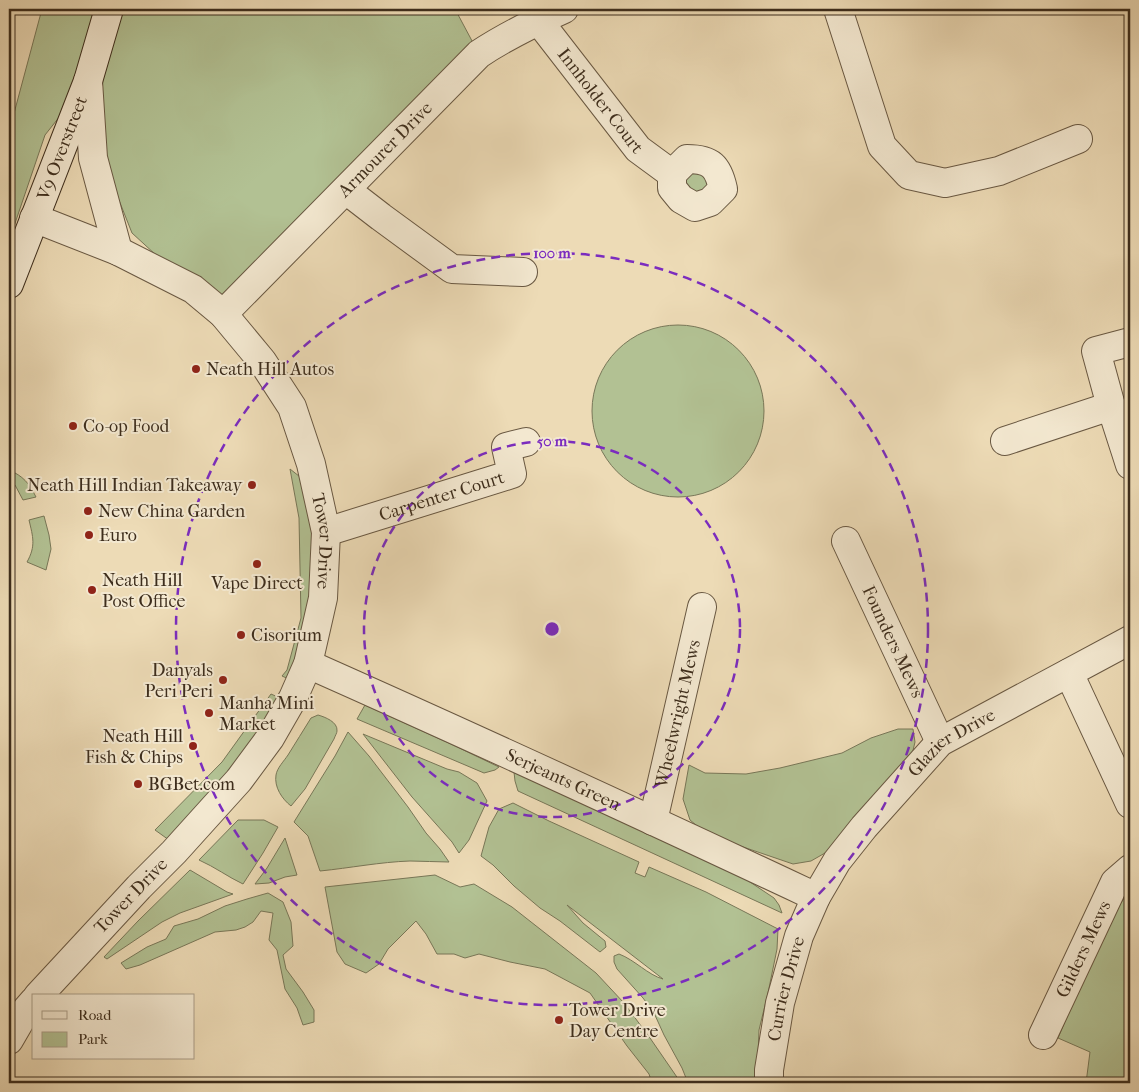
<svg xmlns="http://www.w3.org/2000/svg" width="1139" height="1092" font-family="'IM FELL French Canon',serif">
  <rect width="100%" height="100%" fill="#eddbb6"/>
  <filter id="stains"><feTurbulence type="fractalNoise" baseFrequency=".004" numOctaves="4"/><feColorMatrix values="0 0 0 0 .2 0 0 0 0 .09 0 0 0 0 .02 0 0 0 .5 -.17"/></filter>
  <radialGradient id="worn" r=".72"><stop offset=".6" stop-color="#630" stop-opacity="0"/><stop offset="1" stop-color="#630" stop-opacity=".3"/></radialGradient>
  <path fill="#b2c193" stroke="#787758" d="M42 9H455L479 54 223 314 193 289 132 233 103 160 87 82 45 135 9 241V132Z
    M692 165 714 182 694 198 680 174Z
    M592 411a86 86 0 1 1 172 0a86 86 0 1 1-172 0Z
    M290 469 304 480 314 518 316 599 291 680 282 676 287 670 301 618 299 518Z
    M9 470C23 476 29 483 36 497L23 500 15 485 9 480Z
    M44 516 49 535 51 549 46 570 27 562C36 546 33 537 29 520Z
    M271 694 280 698 258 742 169 840 155 830 222 762Z
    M365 705 451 744 499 767 495 770 484 773 357 719Z
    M318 715C325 717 338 722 337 731 337 733 335 736 334 739L305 789 291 806C282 799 274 787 276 775 277 768 284 761 288 755 296 743 303 730 311 718Z
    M898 729H913L915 742 910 763 832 849 811 861 793 864 708 835 690 820 683 799 689 765 705 773 746 774 780 768 842 753 871 738Z
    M348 732 369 756 408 807 426 833 440 849 449 862C436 862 423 861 410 861 380 862 350 868 320 871L308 836 294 822 335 756Z
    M363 734 447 769 459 772 477 783 487 801 469 840 459 853 452 842 412 797Z
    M514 772 744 878 774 898 779 905 782 913 518 791 515 781Z
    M513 803 549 821 639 862 635 873 645 877 649 867 706 892 778 929 777 949 768 993 759 1030 757 1083H688L682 1068 664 1035 654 1013 643 998 617 969 614 962V956L619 954C635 960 648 975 663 979L567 905 583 923 605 941 606 947 600 952 560 921 540 908 514 886 493 865 481 856 489 827 499 809Z
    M238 820H264L278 827 263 853 243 884C228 877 215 867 199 860Z
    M285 838 297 875 285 877 269 883 255 884 267 868Z
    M190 870 227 892 233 894 180 913 162 922 107 959 104 957 138 921Z
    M435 875 460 887 474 884 512 907 596 973 624 1003 650 1038 681 1083H652L649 1074 627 1046 590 993 545 969 510 962 479 954 465 958 454 954H437L426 934 416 921 388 949 379 964 366 973 345 964 337 952 325 887Z
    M1130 890V1083H1086L1090 1052 1058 1038 1105 925Z
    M268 893 283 902 291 922 293 946 283 955 286 969 303 992 314 1010V1022L303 1025 297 1008 285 989 277 950 269 940 273 913 261 911 253 922 245 927 236 930 215 932 140 965 126 969 121 963 147 947 166 939 174 926 198 919 225 906 247 899Z"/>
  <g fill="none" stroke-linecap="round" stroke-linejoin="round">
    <g stroke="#695842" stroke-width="30">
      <g id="street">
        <path d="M838 9 882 146 909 175 945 183 999 171 1078 139"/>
        <path id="s1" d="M538 20 638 149 672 174 687 159C711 159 718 166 723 189L710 202 695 207 681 199 672 188V174"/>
        <path d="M88 81 93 158 118 251"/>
        <path d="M346 190 381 217 452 269 523 272"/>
        <path id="s2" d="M34 218 118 251 193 289 223 314 262 361 292 407 311 464 326 532 323 598 308 664 293 698 270 738 239 780 174 852 139 887 38 996"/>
        <path id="s3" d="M223 314 479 54C506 36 535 22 564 9"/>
        <path d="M1130 342 1096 351 1111 406 1130 465"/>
        <path d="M1005 441 1111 406"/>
        <path id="s4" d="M326 532 512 474 506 447 526 442"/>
        <path id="s5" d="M846 541 940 742"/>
        <path id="s6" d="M308 664C479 740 648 818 816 897"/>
        <path d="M1069 673 1130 804"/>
        <path id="s7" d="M653 821 702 607"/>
        <path id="s8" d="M1043 1035 1115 882 1130 869"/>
        <path d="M9 1040 27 1009 34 1001"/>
        <path id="s9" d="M769 1083V1070L780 1003 799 936 816 897 837 861 864 827 940 742 1130 640"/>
      </g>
    </g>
    <g stroke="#3d2d1c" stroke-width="30">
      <g id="secondary">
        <path id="s10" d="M9 284 88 81 109 9"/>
      </g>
    </g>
    <use href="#street" stroke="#f3e8d0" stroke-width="28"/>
    <use href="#secondary" stroke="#f3e8d0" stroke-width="28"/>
  </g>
  <g fill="none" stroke="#7b2cbf" stroke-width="2.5" stroke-dasharray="9 6">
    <circle cx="552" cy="629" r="188"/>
    <circle cx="552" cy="629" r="376"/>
  </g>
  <g fill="#8f2418" stroke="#f3e8d0" stroke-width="2">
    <circle cx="196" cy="369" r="5"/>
    <circle cx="73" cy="426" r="5"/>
    <circle cx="252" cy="485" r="5"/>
    <circle cx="88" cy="511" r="5"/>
    <circle cx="89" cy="535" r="5"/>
    <circle cx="257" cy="564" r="5"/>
    <circle cx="92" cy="590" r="5"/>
    <circle cx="241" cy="635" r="5"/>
    <circle cx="223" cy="680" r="5"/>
    <circle cx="209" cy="713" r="5"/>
    <circle cx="193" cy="746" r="5"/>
    <circle cx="138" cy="784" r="5"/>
    <circle cx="559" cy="1020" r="5"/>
  </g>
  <g text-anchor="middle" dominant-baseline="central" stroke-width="4" stroke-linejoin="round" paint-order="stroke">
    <g font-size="18" fill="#3d2d1c" stroke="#f3e8d0">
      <text stroke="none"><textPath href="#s1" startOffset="102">Innholder Court</textPath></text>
      <text stroke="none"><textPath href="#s10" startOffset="146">V9 Overstreet</textPath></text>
      <text stroke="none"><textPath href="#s3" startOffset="231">Armourer Drive</textPath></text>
      <text stroke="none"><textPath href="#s4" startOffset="121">Carpenter Court</textPath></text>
      <text stroke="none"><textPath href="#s2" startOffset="468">Tower Drive</textPath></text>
      <text stroke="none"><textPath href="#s5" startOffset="111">Founders Mews</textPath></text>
      <text stroke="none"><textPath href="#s7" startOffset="110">Wheelwright Mews</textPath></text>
      <text stroke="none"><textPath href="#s9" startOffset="401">Glazier Drive</textPath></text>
      <text stroke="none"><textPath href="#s6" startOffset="280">Serjeants Green</textPath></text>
      <text transform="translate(131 896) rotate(-46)">Tower Drive</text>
      <text stroke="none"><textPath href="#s8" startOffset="95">Gilders Mews</textPath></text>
      <text stroke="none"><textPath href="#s9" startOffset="96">Currier Drive</textPath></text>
    </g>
    <g font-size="18" fill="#3d2d1c" stroke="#f3e8d0" text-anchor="start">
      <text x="206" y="369">Neath Hill Autos</text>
      <text x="83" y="426">Co-op Food</text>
      <text x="242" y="485" text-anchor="end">Neath Hill Indian Takeaway</text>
      <text x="98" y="511">New China Garden</text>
      <text x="99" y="535">Euro</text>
      <text x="102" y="580">Neath Hill<tspan x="102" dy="21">Post Office</tspan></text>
      <text x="257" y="583" text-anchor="middle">Vape Direct</text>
      <text x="251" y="635">Cisorium</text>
      <text x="213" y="670" text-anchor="end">Danyals<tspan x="213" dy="21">Peri Peri</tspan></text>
      <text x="219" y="703">Manha Mini<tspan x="219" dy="21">Market</tspan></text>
      <text x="183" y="736" text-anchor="end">Neath Hill<tspan x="183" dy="21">Fish &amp; Chips</tspan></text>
      <text x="148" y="784">BGBet.com</text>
      <text x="569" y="1010">Tower Drive<tspan x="569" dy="21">Day Centre</tspan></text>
    </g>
  </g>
  <circle cx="552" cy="629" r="8" fill="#7b2cbf" stroke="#f3e8d0" stroke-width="2.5"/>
  <g font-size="15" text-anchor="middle" font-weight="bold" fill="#7b2cbf" stroke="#f3e8d0" stroke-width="4" stroke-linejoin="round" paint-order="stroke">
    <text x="552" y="258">100 m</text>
    <text x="552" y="446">50 m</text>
  </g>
  <rect width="1139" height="1092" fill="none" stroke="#eddbb6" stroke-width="30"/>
  <rect x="10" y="10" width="1119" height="1072" fill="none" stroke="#3d2d1c" stroke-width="2.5"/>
  <rect x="15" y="15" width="1109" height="1062" fill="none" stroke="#3d2d1c"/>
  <rect x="32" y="994" width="162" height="65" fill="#f3e8d0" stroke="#aa9d88"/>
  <rect x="42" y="1011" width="25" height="8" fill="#f3e8d0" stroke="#aa9d88"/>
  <text x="78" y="1020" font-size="15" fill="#3d2d1c">Road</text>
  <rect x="42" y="1032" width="25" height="15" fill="#b2c193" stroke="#aa9d88"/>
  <text x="78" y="1044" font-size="15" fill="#3d2d1c">Park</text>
  <rect width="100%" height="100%" filter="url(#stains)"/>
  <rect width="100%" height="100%" fill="url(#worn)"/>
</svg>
